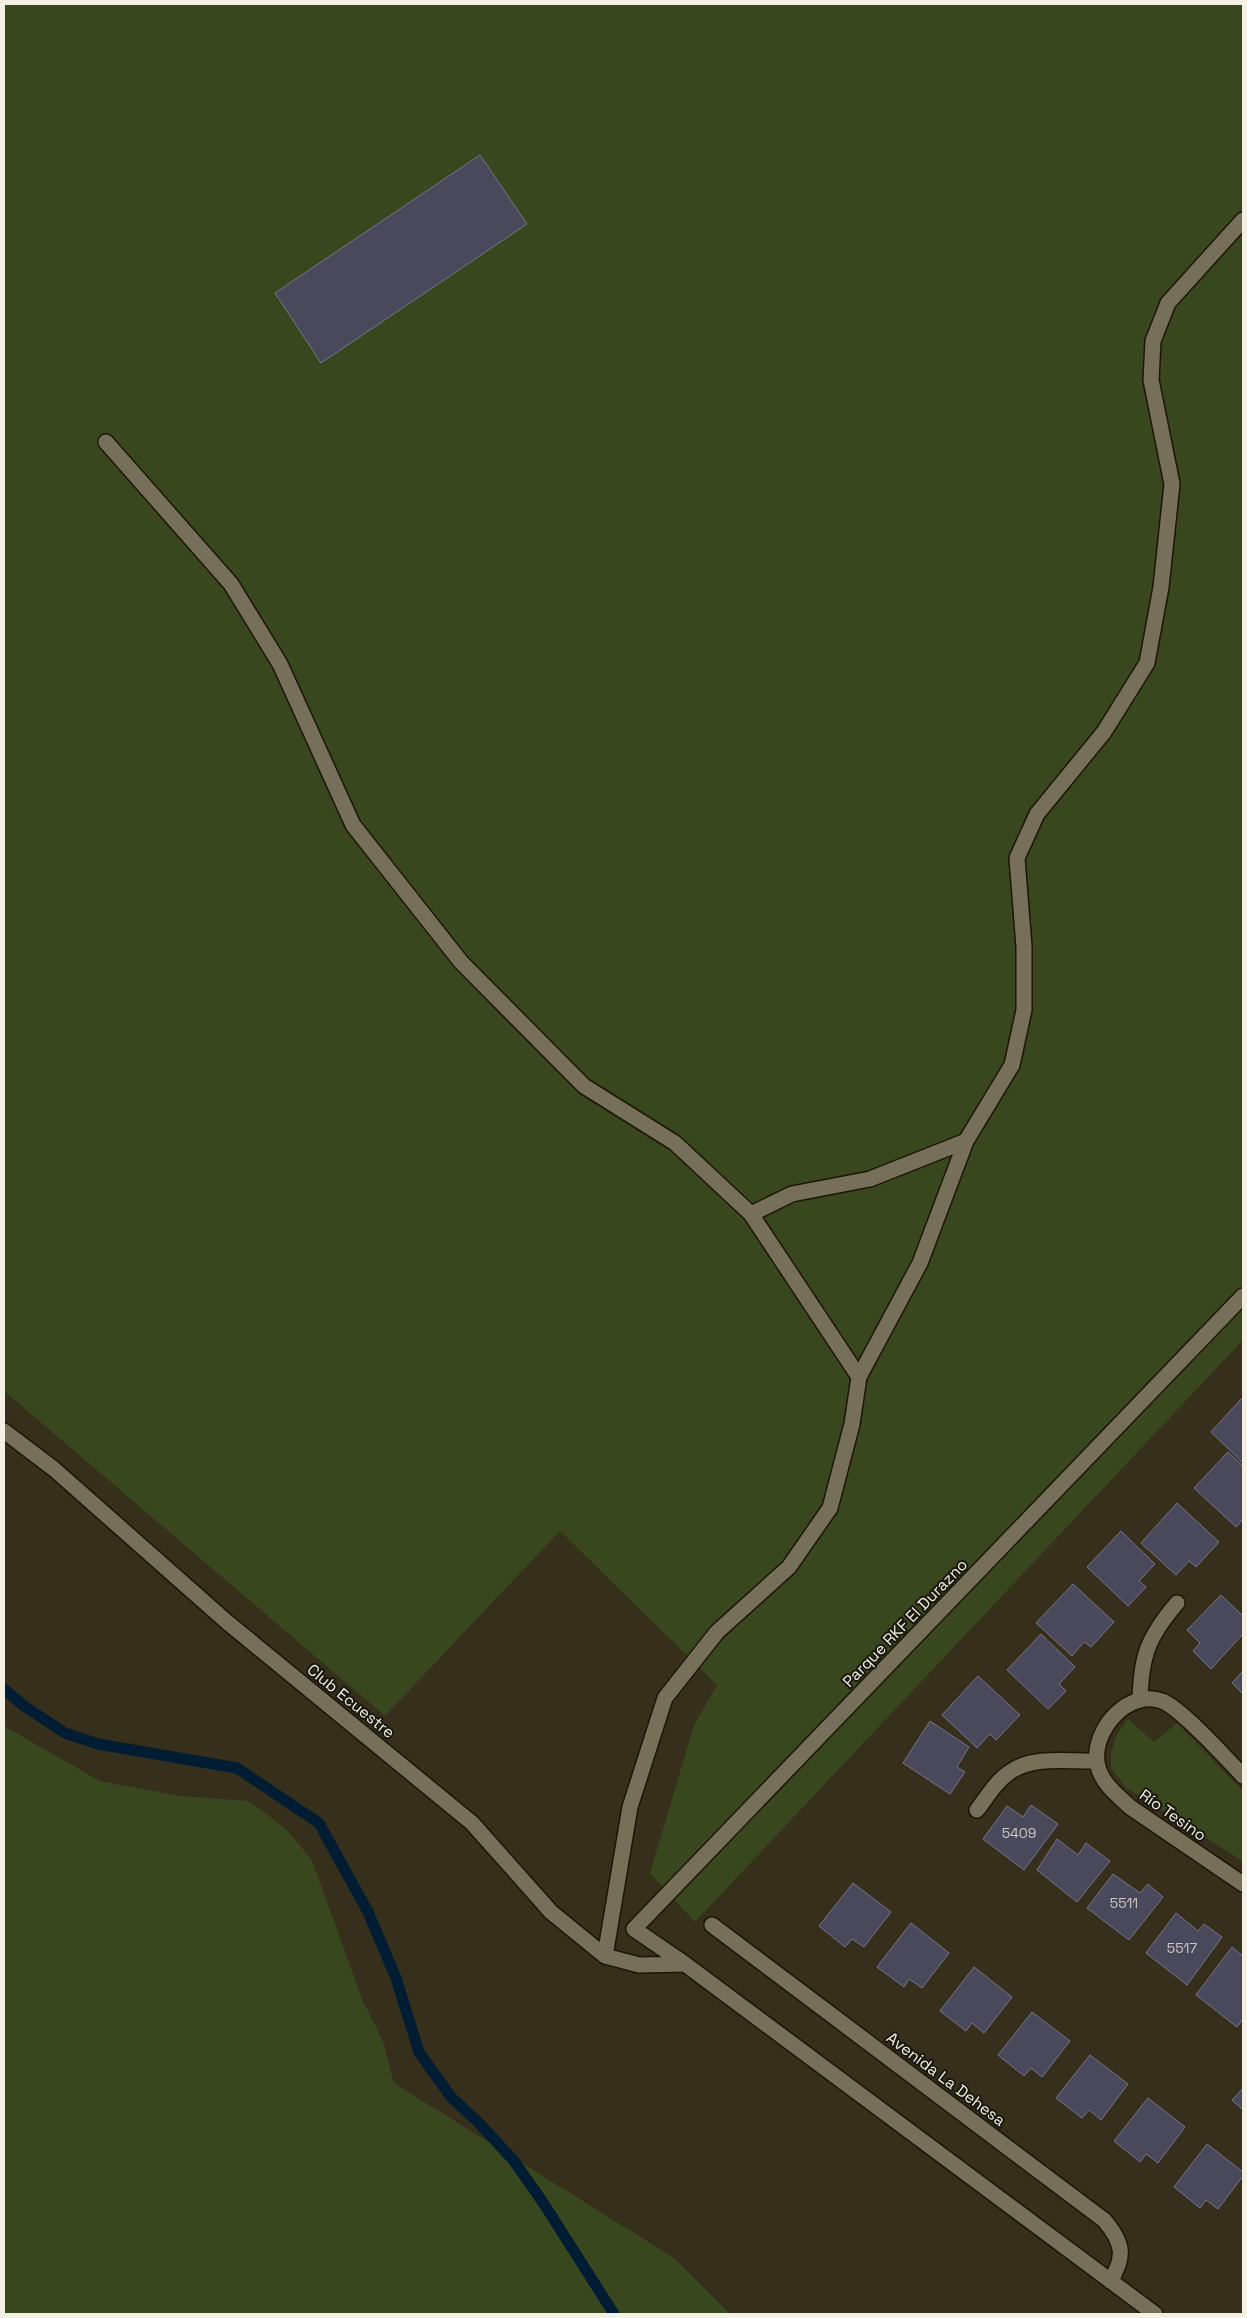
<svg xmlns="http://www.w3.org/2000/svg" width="1247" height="2318" font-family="'Space Grotesk',sans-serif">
  <rect width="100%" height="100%" fill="#352f1c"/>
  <path fill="#38471d" d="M4 4H1243V1340L695 1922 650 1873 694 1725 717 1685 560 1531 385 1716 4 1391Z
    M1128 1719 1154 1742 1177 1723 1243 1791V1861L1126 1788 1111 1768V1753L1117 1734Z
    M4 1726 100 1781 181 1796 249 1801 285 1828 312 1860 362 1999 383 2041 394 2083 674 2258 730 2314H4Z"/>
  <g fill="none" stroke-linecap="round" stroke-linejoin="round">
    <path stroke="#001d33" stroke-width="11" d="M4 1689 24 1706 65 1733 98 1744 237 1768 319 1823 368 1912 396 1978 419 2052 451 2097 479 2123 514 2161 544 2204 614 2314"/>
  </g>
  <path fill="#4a495c" stroke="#76758a" d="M480 155 527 224 321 363 275 293Z
    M1243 1397V1463L1211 1432Z
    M1228 1452 1243 1466V1519L1236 1527 1194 1488Z
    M1177 1503 1219 1542 1196 1567 1189 1561 1176 1575 1141 1543Z
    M1121 1531 1155 1564 1139 1581 1146 1587 1128 1606 1087 1567Z
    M1073 1584 1114 1622 1091 1647 1084 1642 1072 1656 1036 1623Z
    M1221 1595 1243 1616V1634L1211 1669 1193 1651 1200 1643 1187 1630Z
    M1041 1634 1075 1667 1059 1684 1066 1691 1048 1709 1007 1670Z
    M1243 1671V1694L1232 1683Z
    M978 1676 1020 1715 996 1740 990 1734 977 1748 942 1715Z
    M930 1721 969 1747 957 1767 965 1772 950 1794 903 1763Z
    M1031 1805 1058 1824 1024 1870 983 1839 1007 1806 1023 1817Z
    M1057 1839 1078 1855 1086 1843 1110 1861 1077 1902 1037 1870Z
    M1113 1874 1140 1893 1148 1884 1163 1897 1129 1940 1087 1908Z
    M853 1883 891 1912 864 1947 852 1939 845 1947 819 1926Z
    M1176 1913 1198 1931 1204 1924 1222 1937 1187 1985 1146 1953Z
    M911 1923 949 1953 922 1988 909 1979 904 1987 877 1967Z
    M1232 1947 1243 1956V2019L1237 2027 1196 1995Z
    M974 1967 1012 1997 984 2033 972 2023 966 2031 940 2011Z
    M1032 2012 1070 2041 1042 2077 1031 2068 1024 2076 998 2055Z
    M1090 2055 1128 2084 1101 2120 1089 2110 1082 2118 1056 2098Z
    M1243 2088V2110L1232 2100Z
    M1148 2098 1185 2127 1158 2163 1146 2154 1140 2162 1114 2141Z
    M1207 2144 1243 2172V2176L1218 2209 1206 2200 1200 2208 1174 2187Z"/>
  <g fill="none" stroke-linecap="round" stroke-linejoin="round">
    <g stroke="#1d1605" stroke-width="18">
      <path id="minor" d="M106 442 231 584 280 664 353 825 461 962 584 1086 675 1143 751 1214 859 1377
        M751 1214 792 1194 870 1179 966 1141
        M4 1431 54 1469 227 1622 472 1823 551 1912 605 1956 639 1965 685 1964
        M1140 1700C1141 1656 1148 1637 1177 1603
        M1243 1776C1226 1758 1182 1709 1162 1701 1128 1689 1093 1729 1097 1762 1100 1782 1116 1794 1130 1807L1243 1884
        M977 1810C987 1797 996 1781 1010 1772 1034 1755 1070 1762 1097 1761
        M712 1925 1104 2220C1123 2242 1126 2257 1110 2281
        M605 1956 630 1807 665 1698 717 1632 789 1567 830 1508 852 1424 859 1377 920 1263 966 1141 1012 1065 1024 1010V947L1017 858 1037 814 1104 732 1147 663 1161 587 1172 484 1151 380 1153 341 1168 303 1243 220
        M1155 2314 685 1964 634 1929 1243 1296"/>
    </g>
    <use href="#minor" stroke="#766f5a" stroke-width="15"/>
  </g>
  <g text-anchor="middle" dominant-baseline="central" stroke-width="4" stroke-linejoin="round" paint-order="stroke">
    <g font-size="14" fill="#cac6c2">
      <text x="1019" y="1833">5409</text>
      <text x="1124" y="1903">5511</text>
      <text x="1182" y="1948">5517</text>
    </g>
    <g font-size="16" fill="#f4f0e4" stroke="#1a170f">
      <text transform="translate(905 1623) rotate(-46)">Parque RKF El Durazno</text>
      <text transform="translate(351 1701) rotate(39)">Club Ecuestre</text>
      <text transform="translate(1173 1815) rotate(35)">Río Tesino</text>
      <text transform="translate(946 2079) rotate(37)">Avenida La Dehesa</text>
    </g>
  </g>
  <rect width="1247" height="2318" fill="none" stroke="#f4f0e4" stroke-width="10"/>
</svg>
